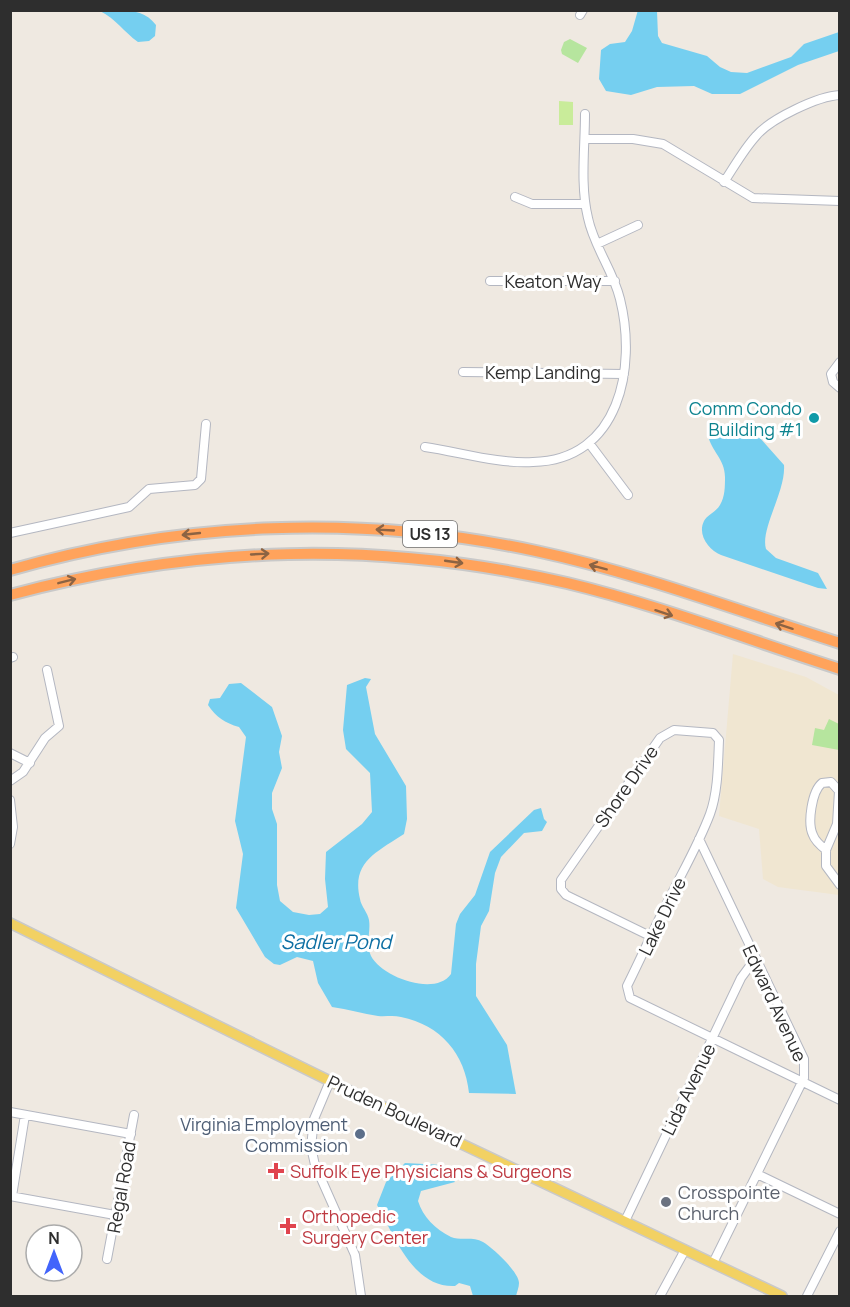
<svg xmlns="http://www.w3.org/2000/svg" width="850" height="1307" font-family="Manrope,sans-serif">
  <rect width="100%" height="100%" fill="#efe9e1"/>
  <path fill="#f0e6d1" d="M733 654 806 677 839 695V895L778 887 763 879 759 829 719 816Z"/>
  <path fill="#b6e59e" d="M570 39 587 48 578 63 562 54 561 50 564 42Z
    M829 719 839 724V750L812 745 815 728 824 730Z"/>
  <path fill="#c9ec9a" d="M559 101 573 102V125H559Z"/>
  <path fill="#75cff0" d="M638 10 657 11 658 36 662 43 707 56 720 67 731 72 747 73 791 57 804 44 839 32V51L798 65 740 94H712L694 86 657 87 631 95 606 91 599 79 601 50 610 44 625 42 632 31Z
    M100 11C121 10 143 7 156 25L155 36 149 41 138 42C124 32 116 19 100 11Z
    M728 425H745L752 429 784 465C786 491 760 529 766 549L776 558 818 573 827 589 818 588 721 555C709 550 697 535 704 521 707 515 716 512 720 505 725 497 725 486 725 477 725 459 711 451 708 435Z
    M365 678 371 679 366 687 375 734 406 786 407 819 404 834C377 852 351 862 360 899 361 906 368 913 369 920 371 933 365 943 371 956 382 977 435 997 451 974L456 924 460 914 475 895 490 852 534 810 541 808 544 819 547 822 542 831 524 833 501 857 495 873 489 911 481 926 476 964V996L507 1045 516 1094 469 1093C465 1054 441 1025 401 1017 393 1015 385 1017 378 1016 363 1014 348 1009 332 1007L318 983 313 961 297 957 280 965 274 964 265 957 236 908 243 854 235 821 246 737 239 727C225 723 216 717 208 705L210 699 220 698 229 684 241 683 272 707 282 736 279 752 282 768 272 793V809L277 824V885L280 901 293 912 309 915 320 914 328 907 325 879 326 852 362 824 372 812 370 773 346 749 343 730 347 685Z
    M405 1163 443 1165 444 1170 437 1179 452 1178 455 1182 421 1191 418 1201C423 1217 435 1229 451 1237 461 1241 473 1236 483 1242 492 1247 519 1272 519 1283 519 1287 517 1292 516 1296H473L470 1286 459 1283 455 1286C412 1288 394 1234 377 1205L386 1182Z"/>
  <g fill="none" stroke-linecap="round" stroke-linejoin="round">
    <g stroke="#b4b7c1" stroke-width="10">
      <path id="minor" d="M580 15 583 10
        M585 139H633L663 144 753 198 840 201
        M724 182C734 167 744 149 756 136 770 119 818 96 840 95
        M515 197 532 204H585
        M597 244 638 225
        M490 281H615
        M840 362 831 374 833 382 840 388
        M463 372 624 374
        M589 443 628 495
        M425 447C460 452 498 464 533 462 620 460 637 367 620 299 613 270 594 247 588 218 580 185 585 148 585 114
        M10 533 129 507 149 489 195 485 201 479 206 424
        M10 658 13 657
        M10 753 30 763
        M10 781 23 772 45 738 59 726 47 670
        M831 782 839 791 837 824 826 850C821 846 815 841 813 835 807 823 812 791 822 783Z
        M10 800 13 827 10 844
        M699 839 804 1059V1078L713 1263
        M826 850V866L840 885
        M652 937 566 895 561 889V880L660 738 674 730 713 733 719 740C718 764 718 792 710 814 698 846 680 876 665 907 652 933 640 960 627 986L630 998 840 1100
        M330 1081 314 1119 311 1147 315 1165 355 1255 361 1296
        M10 1112 131 1134
        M757 1174 840 1214
        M10 1196 115 1215
        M12 1196 25 1115
        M625 1221 741 978 755 959
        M107 1259 134 1115
        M660 1296 685 1250
        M807 1296 840 1231"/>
    </g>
    <g stroke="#c9c9c9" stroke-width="12">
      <path id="major" d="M10 923 352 1092 782 1296"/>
    </g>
    <g stroke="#c9c9c9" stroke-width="14">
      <path id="highway" d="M10 570C181 521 362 514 536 551 639 573 739 611 840 643
        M10 595C198 545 378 540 567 583 659 605 749 640 840 669"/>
    </g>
    <use href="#minor" stroke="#fff" stroke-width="8"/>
    <use href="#major" stroke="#f2d163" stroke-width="9"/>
    <use href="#highway" stroke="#ffa35c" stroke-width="10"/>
  </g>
  <defs><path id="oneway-shaft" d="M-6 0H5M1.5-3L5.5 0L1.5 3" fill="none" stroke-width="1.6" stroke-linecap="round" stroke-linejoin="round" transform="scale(1.5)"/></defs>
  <g stroke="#8c6343">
    <use href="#oneway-shaft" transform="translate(385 530) rotate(-177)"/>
    <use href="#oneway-shaft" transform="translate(191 534) rotate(174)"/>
    <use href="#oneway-shaft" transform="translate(260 554) rotate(-3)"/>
    <use href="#oneway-shaft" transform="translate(454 562) rotate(8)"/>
    <use href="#oneway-shaft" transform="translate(598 567) rotate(-165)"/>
    <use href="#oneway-shaft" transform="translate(67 581) rotate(-14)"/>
    <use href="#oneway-shaft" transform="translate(664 613) rotate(18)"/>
    <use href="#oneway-shaft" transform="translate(784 626) rotate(-162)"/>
  </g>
  <circle fill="#0f9aa8" stroke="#fff" stroke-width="2" cx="814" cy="418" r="6"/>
  <circle fill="#5c6f8a" stroke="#fff" stroke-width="2" cx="360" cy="1134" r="6"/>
  <g fill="#e0444e" stroke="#fff" stroke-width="2">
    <path d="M273 1162h6v6h6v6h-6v6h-6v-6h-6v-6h6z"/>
    <path d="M285 1217h6v6h6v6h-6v6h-6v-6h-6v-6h6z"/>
  </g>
  <circle fill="#6b7280" stroke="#fff" stroke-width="2" cx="666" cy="1202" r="6"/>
  <g text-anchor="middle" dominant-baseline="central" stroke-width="6" stroke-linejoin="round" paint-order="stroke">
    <rect fill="#fff" stroke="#6d6d6d" stroke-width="1.5" x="403" y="521" width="54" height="26" rx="4.5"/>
    <g font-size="16" font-weight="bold" fill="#2e2e2e">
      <text x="430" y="534">US 13</text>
    </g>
    <g font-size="18" fill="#2e2e2e" stroke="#fff">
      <text x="553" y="281">Keaton Way</text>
      <text x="543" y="372">Kemp Landing</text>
      <text transform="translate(626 786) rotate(-55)">Shore Drive</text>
      <text transform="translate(662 916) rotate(-64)">Lake Drive</text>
      <text transform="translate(775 1003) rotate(65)">Edward Avenue</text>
      <text transform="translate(688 1089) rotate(-64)">Lida Avenue</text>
      <text transform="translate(395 1111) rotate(25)">Pruden Boulevard</text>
      <text transform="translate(121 1187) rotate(-80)">Regal Road</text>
    </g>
    <g font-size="18" fill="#0d838f" stroke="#fff" text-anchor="end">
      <text x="802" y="408">Comm Condo<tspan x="802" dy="21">Building #1</tspan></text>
    </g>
    <g font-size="18" fill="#4e5e75" stroke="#fff" text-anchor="end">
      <text x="348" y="1124">Virginia Employment<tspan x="348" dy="21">Commission</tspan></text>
    </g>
    <g font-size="18" fill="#be3a42" stroke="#fff" text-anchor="start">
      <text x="290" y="1171">Suffolk Eye Physicians &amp; Surgeons</text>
      <text x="302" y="1216">Orthopedic<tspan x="302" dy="21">Surgery Center</tspan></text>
    </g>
    <g font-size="18" fill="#5b616d" stroke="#fff" text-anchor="start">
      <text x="678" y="1192">Crosspointe<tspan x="678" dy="21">Church</tspan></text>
    </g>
    <g font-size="20" font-style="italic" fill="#0d6fa3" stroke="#fff">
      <text x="336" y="941">Sadler Pond</text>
    </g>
  </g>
  <rect width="850" height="1307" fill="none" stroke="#2e2e2e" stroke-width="24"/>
  <g transform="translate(54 1253)"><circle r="28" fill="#ffffff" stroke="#ababab" stroke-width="1.5"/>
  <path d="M0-4.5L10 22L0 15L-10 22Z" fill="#4264fb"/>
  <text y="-9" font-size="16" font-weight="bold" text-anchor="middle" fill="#2e2e2e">N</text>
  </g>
</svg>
